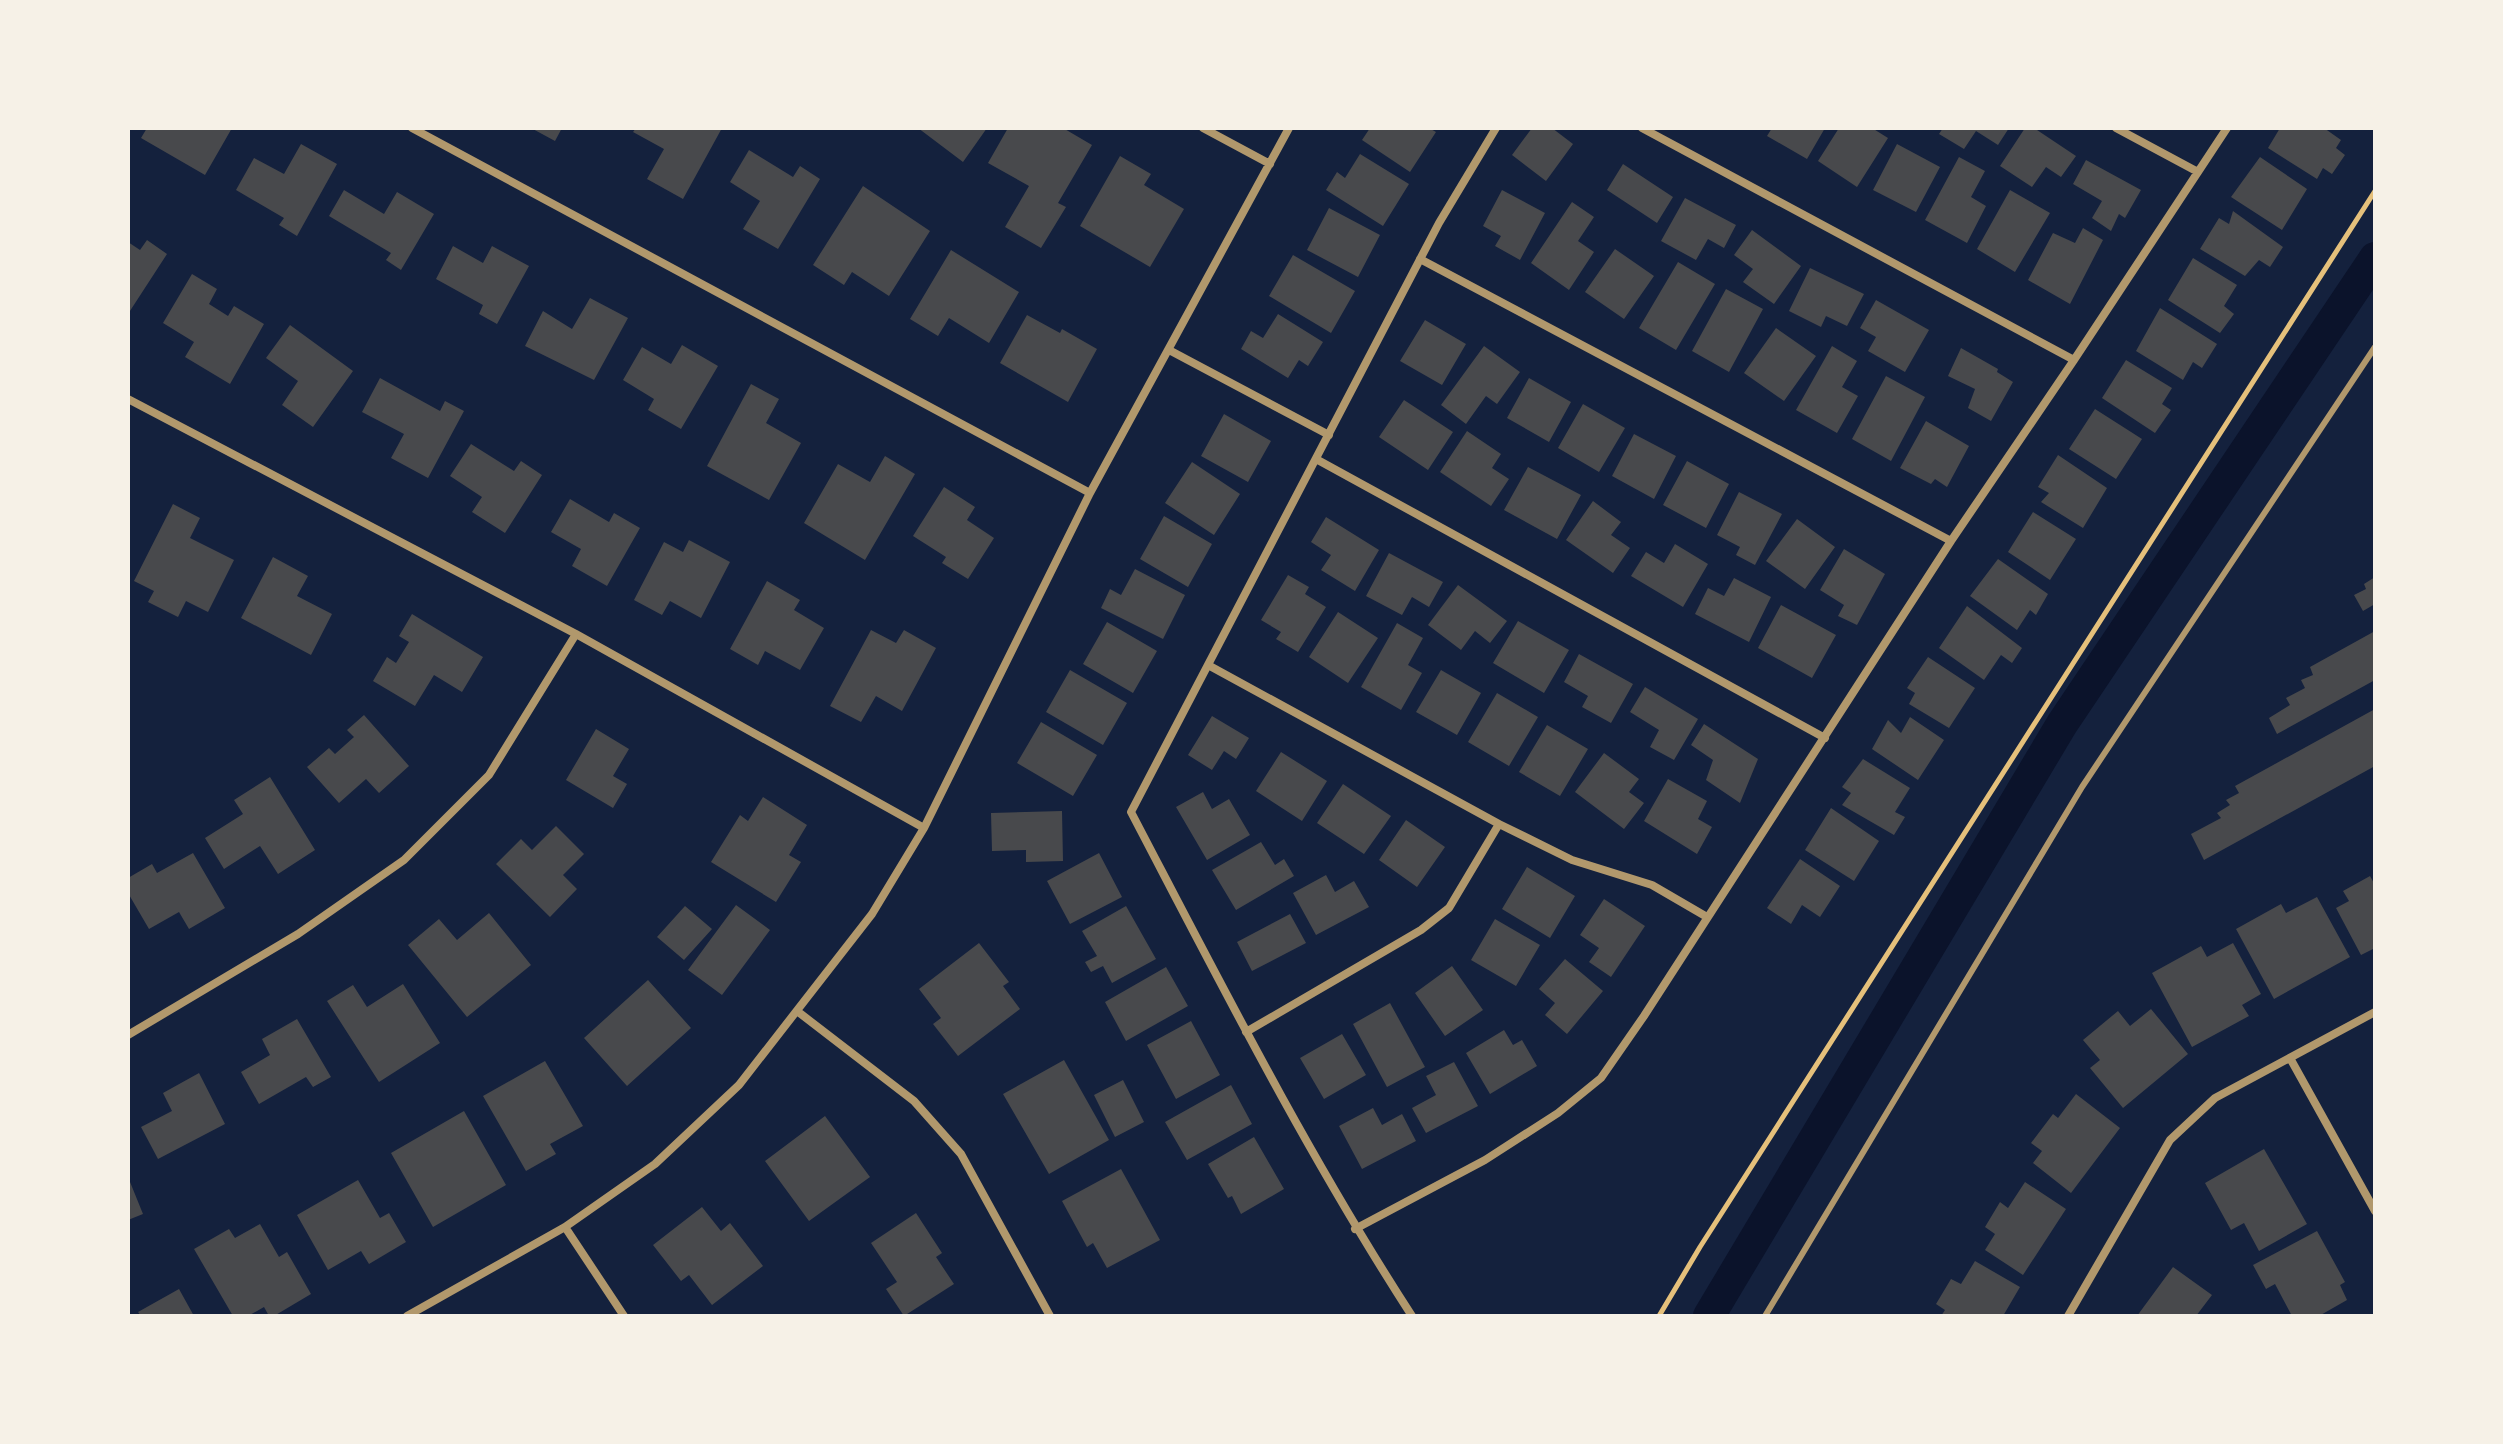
<svg xmlns="http://www.w3.org/2000/svg" width="2503" height="1444" font-family="'Roboto Serif',serif">
  <rect width="100%" height="100%" fill="#14213d"/>
  <g fill="none" stroke-linecap="round" stroke-linejoin="round">
    <path stroke="#0b132b" stroke-width="32" d="M1709 1316 2062 724 2375 258"/>
  </g>
  <path fill="#48494c" d="M147 128H232L205 175 141 138Z
    M531 128H562L555 141Z
    M636 128H722L683 199 647 179 664 149 633 132Z
    M918 128H987L963 162Z
    M1008 128H1063L1092 145 1058 203 1066 207 1041 248 1005 227 1029 186 988 163Z
    M1370 128H1429L1436 132 1410 172 1362 140Z
    M1532 128H1552L1573 144 1546 181 1512 155Z
    M1772 128H1825L1807 159 1767 136Z
    M1839 128H1872L1888 138 1857 187 1818 161Z
    M1943 128H2009L1998 145 1976 131 1964 149 1939 134Z
    M2025 128H2034L2076 156 2061 177 2046 167 2032 187 2000 166Z
    M2280 128H2324L2341 140 2336 148 2345 155 2332 174 2323 168 2317 179 2268 148Z
    M301 144 337 164 297 236 279 225 284 218 236 190 254 158 284 174Z
    M1897 144 1940 167 1916 212 1873 190Z
    M749 150 793 177 800 166 820 179 778 249 743 229 760 201 730 182Z
    M1360 154 1409 184 1383 226 1326 190 1337 172 1345 178Z
    M1120 156 1151 174 1144 185 1184 209 1150 267 1080 226Z
    M1959 157 1985 171 1971 197 1986 206 1967 243 1925 220Z
    M2260 157 2307 189 2282 230 2231 197Z
    M2086 160 2141 190 2125 218 2119 214 2111 231 2092 218 2102 201 2073 184Z
    M1623 164 1673 197 1657 223 1607 190Z
    M863 186 930 231 889 296 852 272 844 285 813 265Z
    M344 190 384 214 397 192 434 214 401 270 386 260 391 253 329 216Z
    M1502 190 1545 213 1520 260 1495 246 1501 236 1483 226Z
    M2010 190 2050 213 2015 272 1977 249Z
    M1685 198 1736 225 1724 248 1708 239 1696 260 1661 241Z
    M1572 202 1594 217 1578 241 1594 252 1569 290 1531 263Z
    M1329 208 1380 235 1358 277 1307 250Z
    M2233 211 2283 247 2270 267 2259 260 2245 276 2200 249 2219 218 2229 224Z
    M2083 228 2103 240 2070 304 2028 280 2053 233 2075 243Z
    M1752 230 1801 266 1774 304 1743 282 1753 269 1734 255Z
    M147 240 167 254 128 314V242L140 250Z
    M453 246 483 263 492 246 529 266 497 324 479 314 483 305 436 279Z
    M1615 249 1654 276 1624 319 1585 292Z
    M951 250 1019 292 989 343 949 318 938 336 910 319Z
    M1293 255 1355 291 1331 333 1269 296Z
    M2193 258 2237 285 2224 306 2234 314 2220 333 2168 300Z
    M1678 262 1715 284 1676 350 1639 328Z
    M1810 268 1864 294 1847 326 1826 316 1821 327 1789 311Z
    M192 274 217 289 209 304 228 316 234 306 264 324 230 384 185 357 194 342 163 323Z
    M1726 289 1763 309 1729 372 1692 351Z
    M590 298 628 318 594 380 525 346 543 311 572 329Z
    M1876 300 1929 330 1905 372 1868 351 1876 337 1860 328Z
    M2160 308 2217 344 2202 368 2193 362 2183 380 2136 351Z
    M1278 314 1323 342 1308 366 1299 360 1288 378 1241 349 1251 331 1263 338Z
    M1027 315 1060 333 1062 329 1097 349 1068 402 1000 363Z
    M1425 320 1466 344 1442 385 1400 361Z
    M290 325 353 371 313 427 282 405 298 381 266 358Z
    M1776 328 1816 356 1784 401 1744 373Z
    M682 345 718 366 681 429 648 410 654 399 623 380 642 347 671 364Z
    M1484 346 1520 372 1497 404 1486 396 1466 424 1441 405Z
    M1832 346 1857 361 1842 387 1858 396 1837 433 1796 410Z
    M1961 348 1998 369 1997 372 2013 382 1991 421 1968 408 1975 389 1948 376Z
    M2126 360 2172 388 2162 404 2171 410 2155 433 2102 398Z
    M1886 376 1925 397 1891 461 1852 439Z
    M380 378 440 411 445 401 464 411 428 478 391 458 404 434 362 412Z
    M1529 378 1571 402 1549 442 1507 418Z
    M751 384 779 399 766 423 801 443 769 500 707 466Z
    M1404 400 1453 432 1428 470 1379 437Z
    M1583 404 1625 428 1599 472 1558 448Z
    M2095 409 2142 439 2116 479 2069 449Z
    M1224 414 1271 441 1248 482 1201 456Z
    M1926 421 1969 446 1947 487 1935 479 1931 484 1900 468Z
    M1467 431 1501 454 1492 468 1509 479 1491 506 1440 472Z
    M1634 434 1676 456 1654 499 1612 476Z
    M471 444 514 471 521 461 542 475 505 533 472 512 482 497 450 476Z
    M2058 455 2107 488 2083 528 2041 502 2049 493 2038 487Z
    M885 456 915 474 865 560 804 523 838 464 870 482Z
    M1687 461 1729 484 1706 528 1663 505Z
    M1192 462 1240 494 1214 535 1165 503Z
    M1528 467 1581 495 1557 539 1504 510Z
    M944 487 975 507 967 520 994 538 968 579 942 563 946 557 913 536Z
    M1739 492 1782 514 1755 565 1736 555 1740 547 1717 535Z
    M570 499 609 522 614 513 640 528 607 586 572 566 581 549 551 532Z
    M1593 501 1621 522 1611 535 1630 548 1613 573 1566 540Z
    M173 504 200 518 190 538 234 560 208 612 186 601 178 617 148 602 154 591 134 581Z
    M2033 512 2076 539 2050 580 2008 552Z
    M1164 516 1212 544 1188 587 1140 559Z
    M1326 517 1379 550 1355 591 1321 570 1331 555 1311 542Z
    M1797 519 1835 547 1805 589 1766 561Z
    M689 540 730 562 701 618 670 601 662 615 634 600 664 542 683 552Z
    M1675 544 1708 564 1683 607 1631 576 1646 552 1664 563Z
    M1844 549 1885 574 1857 625 1838 616 1844 605 1820 590Z
    M1389 553 1443 582 1429 607 1412 597 1402 615 1366 596Z
    M273 557 308 576 297 596 332 614 311 655 241 618Z
    M1998 559 2048 594 2036 615 2030 610 2017 630 1970 596Z
    M1135 569 1185 595 1163 639 1101 608 1110 589 1121 595Z
    M1288 575 1309 587 1305 594 1326 607 1298 652 1276 639 1281 632 1261 620Z
    M2375 577V604L2363 611 2354 595 2366 589 2364 584Z
    M1734 578 1771 597 1749 642 1695 614 1708 588 1724 596Z
    M767 581 800 600 794 610 824 628 800 670 765 651 758 665 730 649Z
    M1458 585 1507 621 1490 643 1475 631 1461 650 1428 625Z
    M1781 605 1836 635 1812 678 1758 648Z
    M1967 606 2022 648 2012 663 2001 655 1984 680 1939 648Z
    M1338 612 1378 638 1348 683 1309 657Z
    M412 614 483 657 462 692 434 675 415 706 373 681 387 657 396 663 409 642 399 636Z
    M1518 621 1569 650 1544 693 1493 663Z
    M1107 622 1157 651 1133 693 1083 664Z
    M1397 623 1423 638 1408 665 1422 673 1401 710 1361 687Z
    M871 630 896 643 904 630 936 648 902 711 876 696 861 722 830 706Z
    M2375 631V680L2277 734 2269 718 2290 705 2286 698 2305 688 2301 680 2313 675 2310 667Z
    M1579 654 1633 684 1611 723 1582 707 1588 696 1564 682Z
    M1928 657 1975 688 1949 728 1909 704 1915 693 1907 688Z
    M1070 670 1127 703 1103 745 1046 712Z
    M1441 670 1481 693 1457 735 1416 712Z
    M1645 687 1698 719 1674 760 1650 747 1659 730 1630 712Z
    M1497 693 1538 717 1509 766 1468 742Z
    M2375 709V766L2204 860 2191 834 2221 818 2217 813 2230 805 2226 800 2239 793 2235 786Z
    M364 715 409 766 379 793 366 779 339 803 307 767 329 748 335 754 354 737 347 730Z
    M1212 716 1249 738 1236 759 1224 751 1212 770 1188 755Z
    M1910 717 1944 740 1918 780 1872 749 1888 720 1901 733Z
    M1041 722 1097 755 1073 796 1017 763Z
    M1704 724 1758 759 1740 803 1706 780 1713 760 1691 745Z
    M1547 725 1588 749 1560 796 1519 772Z
    M596 729 629 749 613 776 627 784 613 808 566 780Z
    M1281 752 1327 781 1302 821 1256 791Z
    M1604 753 1639 779 1629 792 1644 803 1624 829 1575 792Z
    M1863 759 1910 788 1895 812 1905 817 1894 835 1842 805 1851 793 1842 787Z
    M270 777 315 850 278 874 260 846 224 869 205 838 243 814 234 800Z
    M1668 779 1707 801 1698 819 1712 827 1697 854 1644 821Z
    M1343 784 1391 816 1364 854 1317 823Z
    M1203 792 1212 809 1229 799 1250 835 1207 860 1176 807Z
    M763 797 807 825 789 855 801 862 776 902 711 862 740 815 748 821Z
    M1831 808 1879 841 1854 881 1805 850Z
    M1062 811 1063 861 1026 862V850L992 851 991 813Z
    M1406 820 1445 847 1417 887 1379 860Z
    M556 826 584 854 563 875 577 889 550 917 496 864 521 839 532 850Z
    M1261 842 1275 865 1284 859 1294 876 1236 910 1212 870Z
    M193 853 225 908 189 929 179 912 149 929 128 893V878L152 864 157 873Z
    M1099 853 1122 897 1070 924 1047 881Z
    M1800 859 1840 886 1820 917 1802 905 1791 924 1767 908Z
    M1527 867 1575 896 1550 938 1502 909Z
    M1326 875 1335 892 1354 881 1369 907 1316 935 1293 893Z
    M2370 876 2375 885V948L2361 955 2336 908 2349 901 2343 891Z
    M2317 897 2350 957 2274 999 2236 929 2281 904 2286 913Z
    M1604 899 1645 926 1611 977 1589 962 1599 948 1580 935Z
    M736 905 770 930 722 995 688 970Z
    M685 906 712 929 684 960 657 937Z
    M1126 906 1156 959 1112 983 1103 966 1091 972 1085 962 1097 956 1082 931Z
    M489 913 531 965 467 1017 408 945 439 919 457 940Z
    M1290 914 1306 943 1252 971 1237 942Z
    M1495 919 1540 945 1516 986 1471 960Z
    M979 943 1009 982 1003 986 1020 1009 958 1056 933 1024 941 1018 919 989Z
    M2233 943 2261 994 2242 1005 2249 1016 2192 1047 2152 973 2201 946 2207 957Z
    M1565 959 1603 991 1567 1034 1545 1015 1555 1003 1539 989Z
    M1452 966 1483 1010 1445 1036 1415 993Z
    M1166 967 1188 1006 1126 1041 1105 1002Z
    M648 980 691 1028 627 1086 584 1038Z
    M403 984 440 1043 379 1082 327 1001 353 985 367 1007Z
    M1390 1003 1425 1067 1387 1087 1353 1024Z
    M2151 1009 2188 1054 2123 1108 2090 1068 2100 1060 2083 1040 2118 1011 2130 1026Z
    M297 1019 331 1077 313 1087 306 1077 259 1104 241 1072 270 1055 262 1039Z
    M1191 1021 1220 1075 1176 1099 1147 1045Z
    M1504 1030 1513 1045 1522 1040 1537 1066 1490 1094 1466 1053Z
    M1342 1034 1366 1075 1324 1099 1300 1058Z
    M1064 1060 1109 1140 1049 1174 1003 1094Z
    M545 1061 583 1126 550 1144 556 1154 526 1171 483 1096Z
    M1454 1062 1478 1106 1426 1133 1412 1108 1436 1095 1426 1076Z
    M199 1073 225 1124 158 1159 141 1127 172 1111 163 1093Z
    M1123 1080 1144 1122 1115 1137 1094 1095Z
    M1231 1085 1252 1124 1187 1160 1165 1122Z
    M2076 1094 2120 1128 2071 1193 2033 1163 2042 1151 2031 1143 2053 1114 2058 1118Z
    M1373 1108 1382 1125 1402 1114 1416 1141 1362 1169 1339 1126Z
    M464 1111 506 1185 433 1227 391 1153Z
    M825 1116 870 1177 809 1221 765 1161Z
    M1254 1137 1284 1189 1241 1214 1232 1196 1228 1198 1208 1164Z
    M2264 1149 2307 1224 2259 1251 2244 1223 2231 1230 2205 1183Z
    M1121 1169 1160 1240 1107 1268 1093 1243 1087 1247 1062 1201Z
    M128 1177 143 1214 128 1220Z
    M358 1180 380 1218 389 1213 406 1242 369 1264 361 1251 328 1270 297 1215Z
    M2025 1182 2066 1209 2023 1275 1985 1250 1995 1234 1985 1227 2000 1202 2008 1208Z
    M702 1207 721 1231 730 1223 763 1266 712 1305 689 1275 681 1281 653 1245Z
    M916 1213 942 1253 936 1257 954 1284 904 1316 886 1289 897 1282 871 1243Z
    M260 1224 279 1257 287 1252 311 1294 274 1316H269L264 1307 248 1316H233L194 1249 229 1229 235 1238Z
    M2317 1231 2345 1282 2340 1285 2347 1300 2319 1316H2292L2275 1284 2266 1289 2253 1265Z
    M1975 1261 2020 1287 2003 1316H1941L1945 1310 1936 1304 1951 1279 1961 1284Z
    M2173 1267 2212 1295 2196 1316H2137Z
    M179 1289 194 1316H141L138 1312Z"/>
  <g fill="none" stroke-linecap="round" stroke-linejoin="round">
    <path stroke="#e5c07b" stroke-width="5" d="M1659 1316 1700 1247 2375 191"/>
    <path stroke="#b1986c" stroke-width="6" d="M1765 1316 2082 787 2375 347"/>
    <path stroke="#b1986c" stroke-width="8" d="M412 128 1090 493
      M1203 128 1270 164
      M1642 128 2074 360
      M2116 128 2198 172
      M1420 259 1951 541
      M1169 350 1329 435
      M128 399 576 634 924 828
      M1316 459 1825 738
      M1208 665 1499 824 1572 860 1652 885 1707 917
      M797 1011 914 1101 961 1154 1050 1316
      M1246 1032 1421 930 1449 908 1499 824
      M128 1035 298 934 404 860 489 775 576 634
      M2290 1058 2375 1211
      M565 1227 624 1316
      M1355 1229 1485 1160 1558 1113 1601 1078 1644 1016 1951 541 2074 360 2227 128
      M407 1316 565 1227 655 1164 739 1085 872 914 924 828 1090 493 1289 128
      M1412 1316C1307 1154 1220 982 1131 812L1439 223 1496 128
      M2068 1316 2170 1140 2215 1098 2375 1012"/>
  </g>
  <rect width="2503" height="1444" fill="none" stroke="#f6f1e7" stroke-width="260"/>
</svg>
